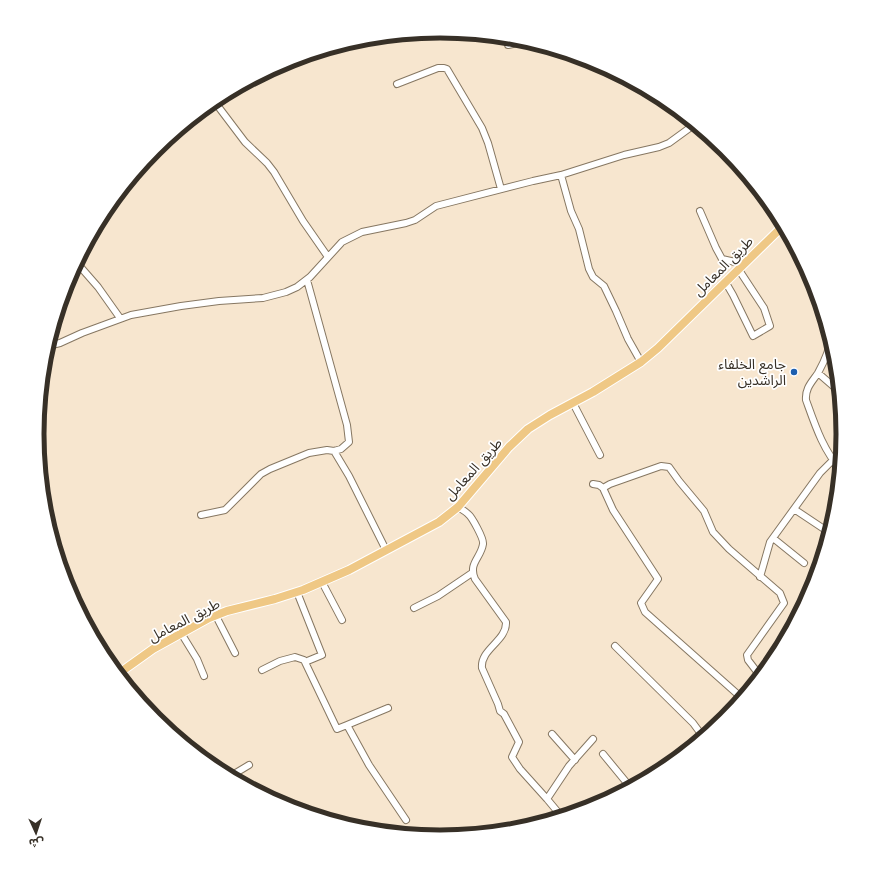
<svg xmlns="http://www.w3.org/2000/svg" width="881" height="869" font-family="Poppins,'Noto Sans Arabic',sans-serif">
  <rect width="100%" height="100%" fill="#f7e6cf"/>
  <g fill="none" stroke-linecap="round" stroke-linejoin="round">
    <g stroke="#867762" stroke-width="8">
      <path id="minor" d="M508 45 528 41
        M397 84 438 68H444L447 69 482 128 488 143 501 189
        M214 101 245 142 267 163 274 172 303 221 328 257
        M561 175 571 211 579 229 589 269 593 277 604 286 616 311 628 339 641 362
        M700 211 716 248 722 259 744 264
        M77 263 98 287 120 318
        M806 267 820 302
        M726 283 733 295 753 336 770 326 764 308 739 270
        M831 337C830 350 824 362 818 373 812 382 805 388 806 400 815 425 823 450 841 470
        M48 346 60 343 82 333 131 315 181 306 219 301 263 298 286 292 297 287 310 277 342 242 362 232 406 223 415 220 436 206 533 181 561 175 624 155 659 147 669 143 691 127 696 125
        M818 373 840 392
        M573 403 600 455
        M334 451 349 476 386 550
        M593 484 599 485 603 488 613 510 658 579 641 603 645 612 743 699
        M603 488 610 484 661 466 669 467 679 481 704 511 713 532 729 549 780 593 784 603 747 655 748 660 761 677
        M458 507C461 509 465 511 468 514 472 517 484 539 483 544 481 558 468 563 475 579L506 622C507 641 480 649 482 668L498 704 500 711 504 714 519 742 512 757 520 769 547 799
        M794 509 830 533
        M201 515 225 510 261 474 270 469 309 453 327 450 334 451 341 449 349 442 347 425 307 280
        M773 538 804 563
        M760 577 770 542 820 473 832 461
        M322 582 342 620
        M297 592 322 655 305 662
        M414 608 438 596 472 573
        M216 616 235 653
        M181 633 197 659 204 676
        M615 646 693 723 704 738
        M262 670 280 661 295 657 304 660 337 729 347 725 369 765 406 820
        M347 725 388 708
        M552 734 575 760
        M603 754 631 788
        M229 777 249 765
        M562 817 547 799 569 766 593 739"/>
    </g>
    <g stroke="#fff" stroke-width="10">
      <path id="major" d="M118 674 153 649 209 618 227 611 275 599 303 590 349 570 439 522 458 507 509 447 528 429 550 415 593 392 641 362 658 348 784 225"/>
    </g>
    <use href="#minor" stroke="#fff" stroke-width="6"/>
    <use href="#major" stroke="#efc885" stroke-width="8"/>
  </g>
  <circle fill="#1c5eaf" stroke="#fff" stroke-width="1.5" cx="794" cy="372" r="4"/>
  <g text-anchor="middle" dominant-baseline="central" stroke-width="3.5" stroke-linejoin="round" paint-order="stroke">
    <g font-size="14" fill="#373027" stroke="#fff">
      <text transform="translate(723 266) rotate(-45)">طريق المعامل</text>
      <text transform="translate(473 469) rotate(-48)">طريق المعامل</text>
      <text transform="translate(184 620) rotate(-27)">طريق المعامل</text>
    </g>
    <g font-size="14" fill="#373027" stroke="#fff" text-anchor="end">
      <text x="786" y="364">جامع الخلفاء<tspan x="786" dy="16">الراشدين</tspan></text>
    </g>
  </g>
  <path d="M0 0H881V869H0ZM44 434a396 396 0 1 1 792 0a396 396 0 1 1-792 0Z" fill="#fff" fill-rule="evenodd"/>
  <path fill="none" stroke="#373027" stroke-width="5" d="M44 434a396 396 0 1 1 792 0a396 396 0 1 1-792 0Z"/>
  <g transform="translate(36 833) rotate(177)" stroke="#ffffff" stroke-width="3" paint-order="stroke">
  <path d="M0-3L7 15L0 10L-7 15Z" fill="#373027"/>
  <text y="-6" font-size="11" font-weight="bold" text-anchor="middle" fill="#373027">ش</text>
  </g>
</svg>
